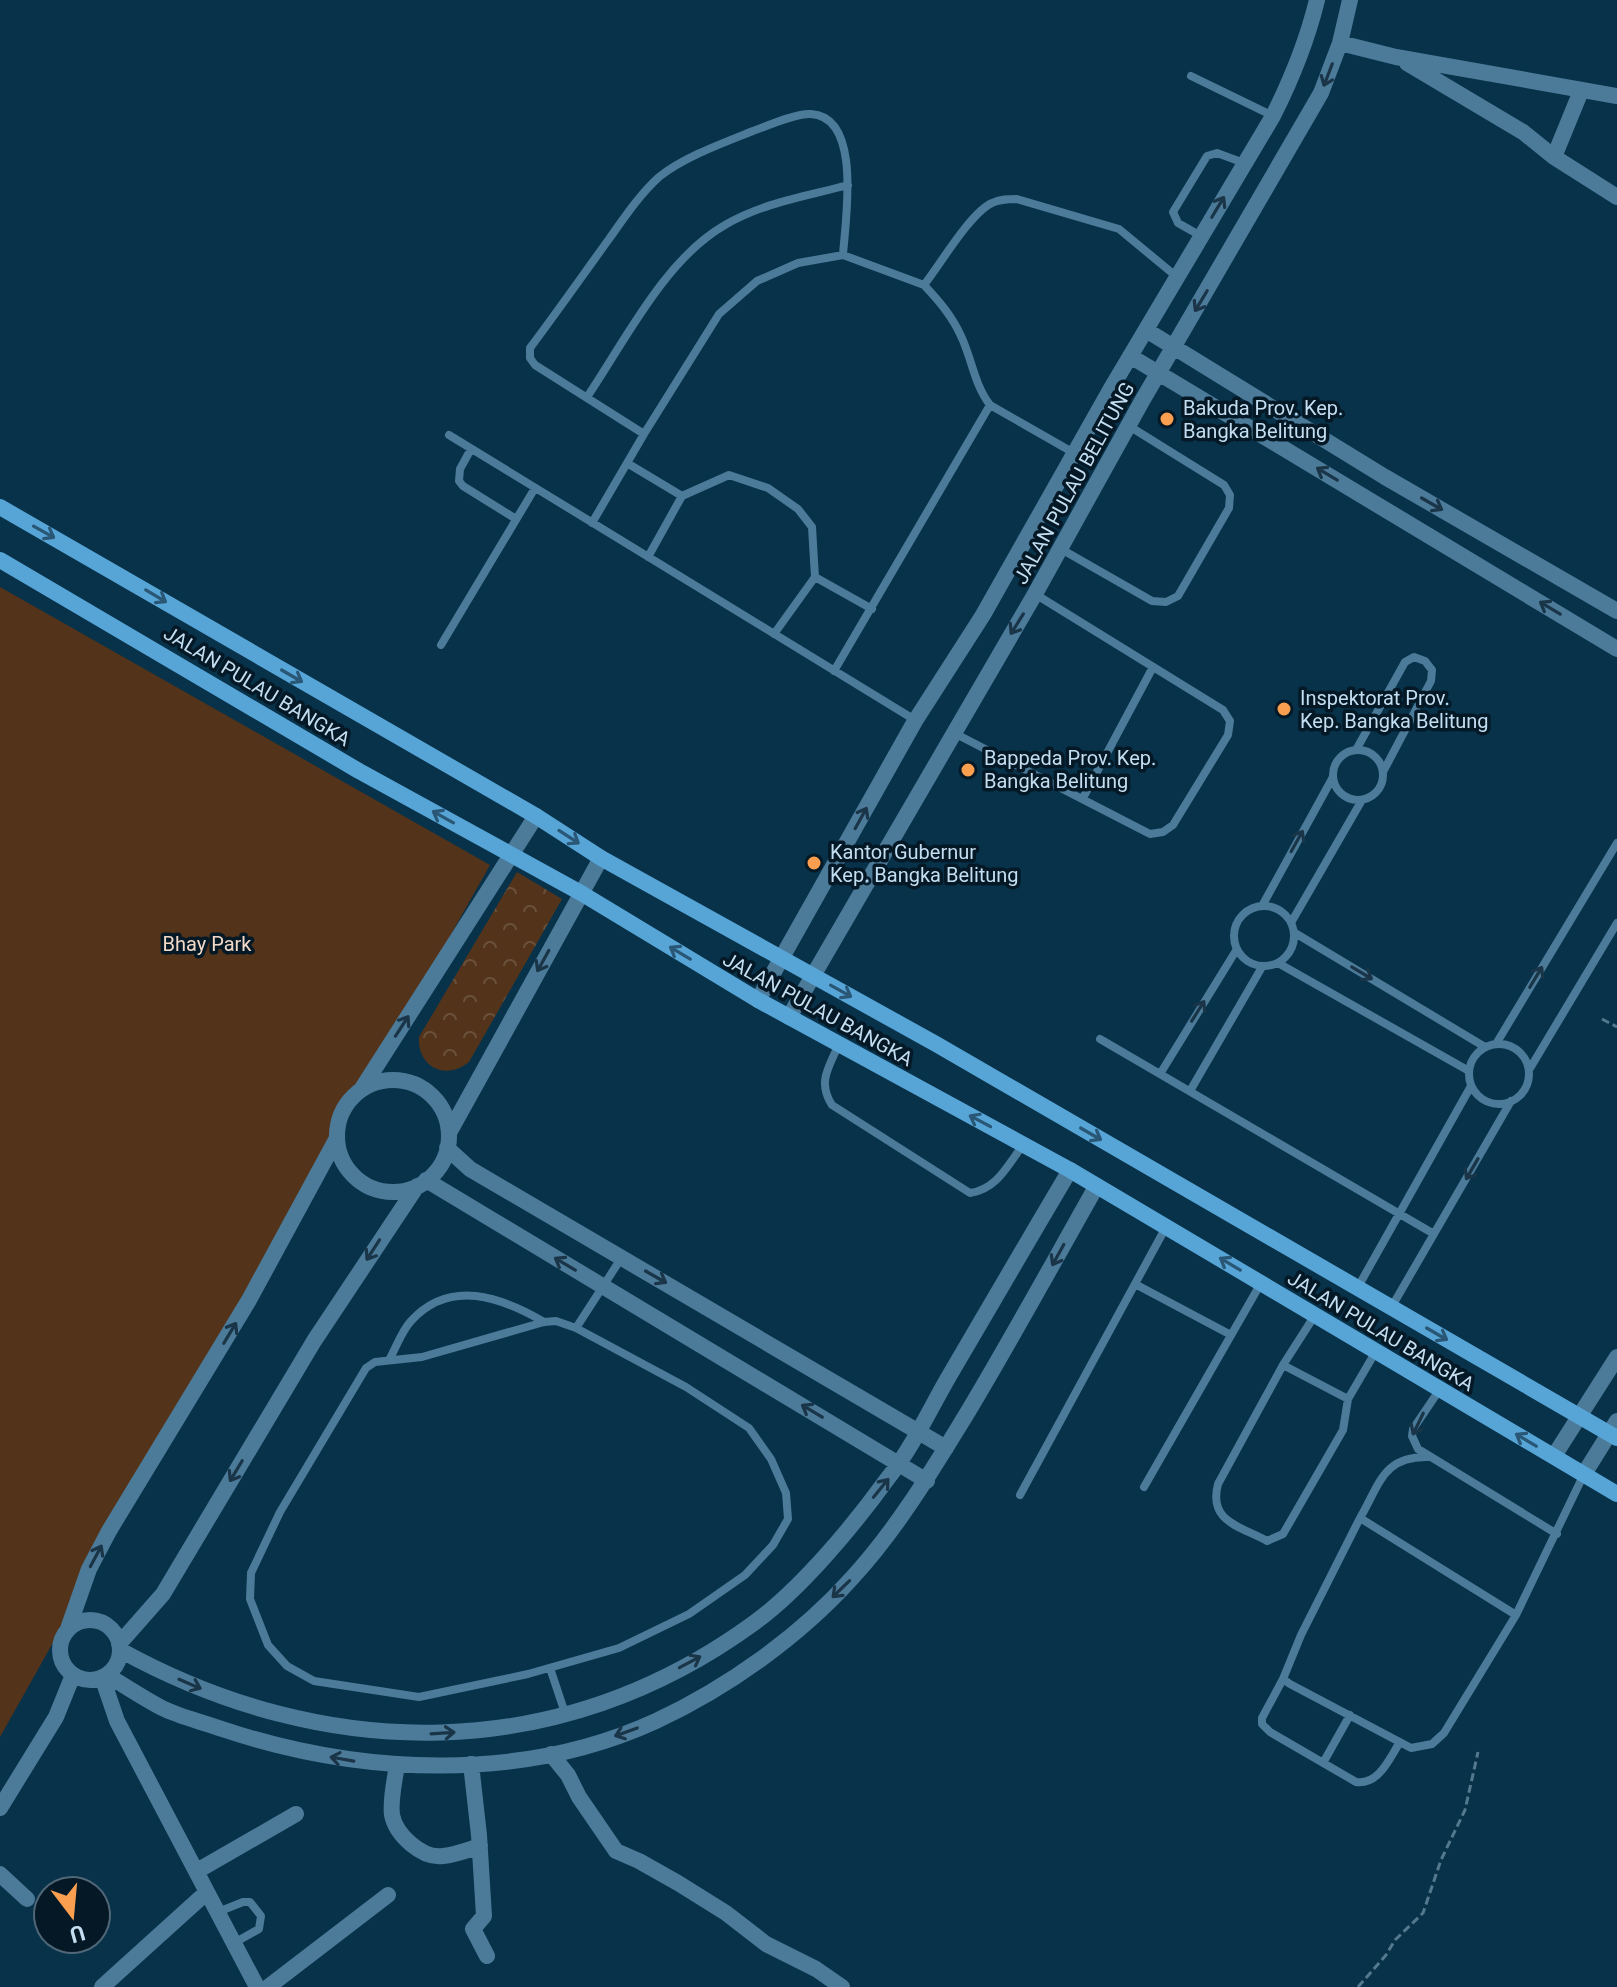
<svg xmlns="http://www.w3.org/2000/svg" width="1617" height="1987" font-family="Roboto,sans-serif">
  <defs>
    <pattern id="park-crowns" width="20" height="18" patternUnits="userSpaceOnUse" patternTransform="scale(2)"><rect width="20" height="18" fill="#53341a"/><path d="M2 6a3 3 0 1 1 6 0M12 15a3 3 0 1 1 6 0" fill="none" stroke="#6a513c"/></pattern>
  </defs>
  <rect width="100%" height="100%" fill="#073249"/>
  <path fill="#53341a" d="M0 587 490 865 0 1737Z"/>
  <path fill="url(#park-crowns)" d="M517 872 562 899 469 1062C446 1081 417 1067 419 1037Z"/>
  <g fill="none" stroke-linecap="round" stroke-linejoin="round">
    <path stroke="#54788d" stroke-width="3" stroke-dasharray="8 4" stroke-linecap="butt" d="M1602 1019 1617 1027
      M1358 1987 1386 1955 1395 1940 1423 1913 1441 1860 1465 1810 1478 1752"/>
    <path stroke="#4c7a99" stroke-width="8" d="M1191 76 1273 116
      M1201 236 1178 223 1173 212 1207 156 1217 153 1244 163
      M924 285C939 301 952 316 961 336 972 359 974 384 990 405L1074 453
      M587 397C625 341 665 259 725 225 762 203 807 196 848 185
      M644 434 535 365 530 358V348C557 312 583 275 609 239 624 218 640 194 659 177 684 157 723 143 753 131 767 126 796 113 811 114 863 117 845 222 843 255
      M449 435 915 720
      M471 449 460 469 459 481 463 486 516 519
      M627 463 682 496
      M592 523 644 434 719 314 757 281 798 263 843 255 924 285C940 265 970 213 992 203 1000 199 1008 199 1017 199L1119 229 1177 277
      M1061 549 1152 601 1166 602 1178 596 1229 508 1230 495 1224 485 1129 426
      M648 557 682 496 729 475 768 488 798 509 812 527 815 577 774 634
      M815 577 872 609
      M441 645 535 488
      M834 671 990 405
      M954 733 1150 834 1163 832 1173 825 1228 735 1230 721 1223 710 1035 594
      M1356 750 1405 662 1414 657 1425 661 1432 670 1431 681 1383 772
      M1333 775a25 25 0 1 1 50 0a25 25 0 1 1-50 0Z
      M1083 798 1153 667
      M1234 936a30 30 0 1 1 60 0a30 30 0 1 1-60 0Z
      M1262 906 1333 777
      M1292 921 1362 800
      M1295 933 1485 1047
      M1278 963 1469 1071
      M1100 1039 1434 1234
      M839 1044C829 1067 817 1082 832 1105L970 1193C997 1189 1007 1166 1023 1145
      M1496 1044 1617 843
      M1469 1074a30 30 0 1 1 60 0a30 30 0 1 1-60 0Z
      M1529 1070 1617 923
      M1160 1074 1237 949
      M1190 1091 1262 967
      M1135 1284 1231 1335
      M1358 1287 1471 1086
      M1391 1308 1511 1101
      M1315 1315 1283 1365 1348 1399 1376 1351
      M556 1321 576 1328 686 1387 749 1428 771 1459 786 1493 788 1519 773 1545 745 1575 689 1614 619 1648 528 1674 419 1697 314 1681 287 1666 268 1645 250 1599 251 1573 280 1512 366 1368 375 1362 422 1357 544 1322Z
      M576 1328 622 1257
      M389 1360C396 1348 401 1332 411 1321 450 1278 501 1297 544 1322
      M1283 1365 1218 1484C1208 1522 1240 1526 1267 1541L1283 1534 1343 1430 1348 1399
      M1440 1389 1413 1429 1412 1436 1418 1449 1557 1534
      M1430 1457C1383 1455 1380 1484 1360 1518L1516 1615 1584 1474
      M1144 1487 1261 1283
      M1020 1495 1166 1227
      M1360 1518 1301 1635 1283 1679 1290 1684 1411 1748 1432 1744 1444 1733 1516 1615
      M550 1668 565 1713
      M1283 1679 1262 1718V1724L1270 1732 1356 1782C1379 1785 1389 1759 1400 1742
      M1323 1763 1350 1715
      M218 1912 243 1902H250L261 1916 259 1929 234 1943"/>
    <path stroke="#4c7a99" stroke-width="16" d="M1340 43 1396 57 1617 96
      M1407 63 1523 132 1554 157 1617 197
      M1554 157 1581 91
      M1146 330 1385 477 1617 611
      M1130 356 1617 649
      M758 1000 915 721 983 615 1113 385 1273 116C1292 78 1307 41 1317 0
      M789 1017 1035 594 1142 401 1321 93 1340 43 1350 0
      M337 1136a56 56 0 1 1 112 0a56 56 0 1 1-112 0Z
      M361 1090 536 816
      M449 1133 601 858
      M447 1148 470 1169 946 1448
      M426 1180 927 1481
      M1554 1456 1617 1357
      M1584 1474 1617 1421
      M60 1650a30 30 0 1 1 60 0a30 30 0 1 1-60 0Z
      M68 1629 89 1569 109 1531 249 1300 337 1138
      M119 1644 163 1594 314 1341 417 1186
      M120 1650C327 1764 559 1765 754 1623 801 1589 854 1525 888 1478 912 1448 929 1411 948 1378 989 1308 1029 1239 1070 1170
      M107 1675C125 1686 143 1698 162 1708 180 1717 203 1722 222 1729 360 1775 521 1783 656 1721 727 1688 799 1637 852 1578 897 1529 931 1472 966 1415 1011 1340 1053 1263 1096 1187
      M102 1677 117 1721 257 1987
      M551 1754 568 1775 579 1797 616 1851 639 1861 678 1883 726 1913 766 1944 816 1969 842 1987
      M397 1764C395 1780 390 1799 392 1815 396 1835 422 1859 443 1856 455 1855 468 1850 480 1846
      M471 1764 479 1835 484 1916 473 1929 487 1956
      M0 1808 56 1717 73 1675
      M197 1871 296 1814
      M0 1874 27 1899
      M102 1987 207 1892
      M268 1987 388 1895"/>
    <path stroke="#57a4d6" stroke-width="16" d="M0 507 536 816 601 858 936 1044 1617 1438
      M0 560 359 771 581 893 758 1000 1070 1170 1617 1494"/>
  </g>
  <defs><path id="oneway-shaft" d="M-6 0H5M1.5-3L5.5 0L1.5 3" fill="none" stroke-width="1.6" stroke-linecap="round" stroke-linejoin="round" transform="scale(2)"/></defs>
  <g stroke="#1a3548">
    <use href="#oneway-shaft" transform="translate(1328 75) rotate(111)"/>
    <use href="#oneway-shaft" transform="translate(1218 207) rotate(-59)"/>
    <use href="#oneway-shaft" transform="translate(1201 301) rotate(121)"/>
    <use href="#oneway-shaft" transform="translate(1327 474) rotate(-149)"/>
    <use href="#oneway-shaft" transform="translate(1432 504) rotate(30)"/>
    <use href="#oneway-shaft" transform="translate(1550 608) rotate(-149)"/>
    <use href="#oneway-shaft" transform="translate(1017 624) rotate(122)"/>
    <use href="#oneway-shaft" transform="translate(861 818) rotate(-61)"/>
    <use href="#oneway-shaft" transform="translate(1297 841) rotate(-61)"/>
    <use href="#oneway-shaft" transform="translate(543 961) rotate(119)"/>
    <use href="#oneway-shaft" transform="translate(1362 973) rotate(31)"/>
    <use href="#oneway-shaft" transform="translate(1536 977) rotate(-59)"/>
    <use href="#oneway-shaft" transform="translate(1198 1011) rotate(-58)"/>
    <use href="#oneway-shaft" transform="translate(402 1026) rotate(-57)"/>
    <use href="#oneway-shaft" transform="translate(1472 1169) rotate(120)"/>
    <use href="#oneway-shaft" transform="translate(373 1250) rotate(123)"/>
    <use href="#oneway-shaft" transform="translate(1058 1255) rotate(119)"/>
    <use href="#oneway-shaft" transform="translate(565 1264) rotate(-149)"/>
    <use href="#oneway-shaft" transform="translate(656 1277) rotate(30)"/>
    <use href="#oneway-shaft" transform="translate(230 1333) rotate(-59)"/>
    <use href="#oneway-shaft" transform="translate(812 1411) rotate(-149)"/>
    <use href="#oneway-shaft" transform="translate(1418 1424) rotate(116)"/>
    <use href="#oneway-shaft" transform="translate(236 1471) rotate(121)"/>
    <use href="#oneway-shaft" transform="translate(881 1488) rotate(-51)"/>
    <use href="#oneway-shaft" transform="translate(96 1556) rotate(-62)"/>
    <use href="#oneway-shaft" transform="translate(841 1589) rotate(136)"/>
    <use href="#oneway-shaft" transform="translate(690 1662) rotate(-28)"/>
    <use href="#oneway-shaft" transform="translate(190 1684) rotate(23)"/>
    <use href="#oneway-shaft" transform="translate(626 1732) rotate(160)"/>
    <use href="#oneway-shaft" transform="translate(443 1733) rotate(-4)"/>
    <use href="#oneway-shaft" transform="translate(342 1759) rotate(-170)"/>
  </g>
  <g stroke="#295775">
    <use href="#oneway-shaft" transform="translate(44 532) rotate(29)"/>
    <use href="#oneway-shaft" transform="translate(156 596) rotate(31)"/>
    <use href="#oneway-shaft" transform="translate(292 676) rotate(30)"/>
    <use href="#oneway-shaft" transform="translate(443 817) rotate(-151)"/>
    <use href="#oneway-shaft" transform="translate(569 837) rotate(33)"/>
    <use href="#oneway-shaft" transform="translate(680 953) rotate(-149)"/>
    <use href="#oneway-shaft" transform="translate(841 991) rotate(29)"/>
    <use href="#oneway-shaft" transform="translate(980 1121) rotate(-152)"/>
    <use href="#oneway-shaft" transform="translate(1091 1134) rotate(30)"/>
    <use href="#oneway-shaft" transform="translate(1230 1264) rotate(-149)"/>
    <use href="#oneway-shaft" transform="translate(1437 1334) rotate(30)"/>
    <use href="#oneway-shaft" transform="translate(1526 1440) rotate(-149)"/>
  </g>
  <g fill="#fa9f4f" stroke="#041826" stroke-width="3">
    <circle cx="1167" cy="419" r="8"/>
    <circle cx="1284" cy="709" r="8"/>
    <circle cx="968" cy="770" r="8"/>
    <circle cx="814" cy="863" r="8"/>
  </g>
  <g text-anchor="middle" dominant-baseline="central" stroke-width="7" stroke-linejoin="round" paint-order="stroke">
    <g font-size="20" fill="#c4def1" stroke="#041826" text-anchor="start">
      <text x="1183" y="408">Bakuda Prov. Kep.<tspan x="1183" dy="23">Bangka Belitung</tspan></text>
      <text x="1300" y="698">Inspektorat Prov.<tspan x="1300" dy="23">Kep. Bangka Belitung</tspan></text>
      <text x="984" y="758">Bappeda Prov. Kep.<tspan x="984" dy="23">Bangka Belitung</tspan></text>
      <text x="830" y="852">Kantor Gubernur<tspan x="830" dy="23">Kep. Bangka Belitung</tspan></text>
    </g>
    <g font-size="20" fill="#c4def1" stroke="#041826">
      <text transform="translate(1074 483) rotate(-61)">JALAN PULAU BELITUNG</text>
      <text transform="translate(257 686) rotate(31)">JALAN PULAU BANGKA</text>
      <text transform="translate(818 1009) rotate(29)">JALAN PULAU BANGKA</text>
      <text transform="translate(1381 1331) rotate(31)">JALAN PULAU BANGKA</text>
    </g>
    <g font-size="20" fill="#f2d9c7" stroke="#041826">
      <text x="207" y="944">Bhay Park</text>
    </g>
  </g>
  <g transform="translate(72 1915) rotate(164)"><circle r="38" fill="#041826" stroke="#516777" stroke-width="2"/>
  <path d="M0-6L14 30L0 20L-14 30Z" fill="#fa9f4f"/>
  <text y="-12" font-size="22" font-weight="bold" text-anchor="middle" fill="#c4def1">U</text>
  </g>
</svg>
